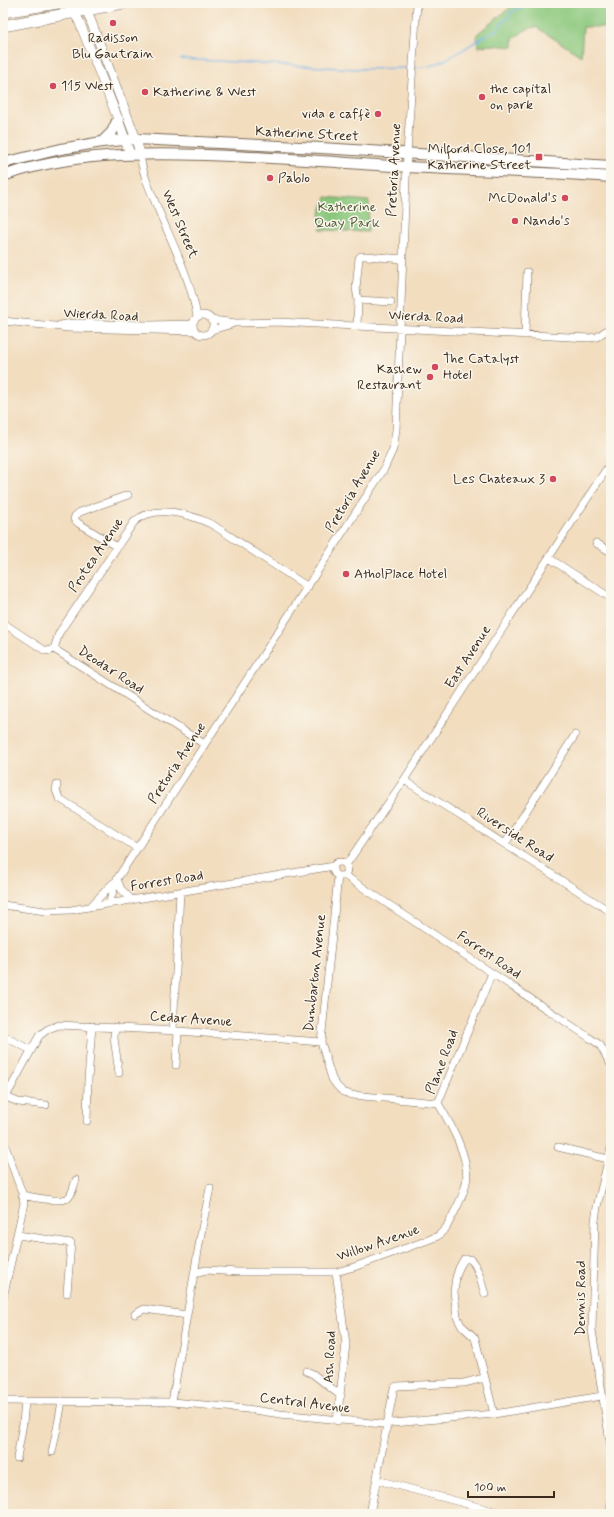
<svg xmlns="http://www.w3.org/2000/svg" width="614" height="1517" font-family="Mynerve,sans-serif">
  <rect width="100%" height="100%" fill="#fbf7ec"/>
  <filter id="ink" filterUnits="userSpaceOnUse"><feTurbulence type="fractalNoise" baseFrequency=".025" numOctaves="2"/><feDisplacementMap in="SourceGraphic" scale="8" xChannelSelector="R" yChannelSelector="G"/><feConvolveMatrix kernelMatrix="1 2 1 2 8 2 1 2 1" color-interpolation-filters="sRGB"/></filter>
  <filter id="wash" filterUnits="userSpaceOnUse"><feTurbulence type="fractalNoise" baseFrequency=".012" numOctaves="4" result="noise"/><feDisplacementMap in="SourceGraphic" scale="16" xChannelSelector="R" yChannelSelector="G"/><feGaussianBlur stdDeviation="0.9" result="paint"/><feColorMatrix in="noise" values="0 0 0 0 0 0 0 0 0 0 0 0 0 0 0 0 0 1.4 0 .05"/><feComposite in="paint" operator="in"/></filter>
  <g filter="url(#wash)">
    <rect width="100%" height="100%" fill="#f2ddbf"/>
    <path fill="#8ac77c" stroke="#62784d" d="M512 3H611V27H583L581 56 536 27C526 28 521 33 513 39V47L490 45 478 47 477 34 512 6Z
      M326 197 369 201 368 232 321 230 320 214Z"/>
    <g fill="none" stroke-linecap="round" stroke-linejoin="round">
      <path stroke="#75b0e6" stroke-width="1.5" d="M181 59 358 69 411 68
        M415 68C421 67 428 67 433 65 457 57 476 39 498 29L500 25 508 18 510 13 515 10 532 3"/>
    </g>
  </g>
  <g filter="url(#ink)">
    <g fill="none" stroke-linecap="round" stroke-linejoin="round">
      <g stroke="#7b6956" stroke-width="8">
        <path id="minor" d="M140 154C142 173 151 192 158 209 173 245 191 279 197 317
          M358 300 391 302
          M193 325a10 10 0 1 1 20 0a10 10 0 1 1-20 0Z
          M212 320 236 323 278 322 589 338 597 337 611 327
          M3 321 54 326 67 328 195 331
          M60 325 72 323 148 325 193 324
          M357 326 358 300 356 288 359 258 361 256H366L403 259
          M212 330 232 324
          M525 335 527 272
          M596 543 611 552
          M117 547 78 523 74 519 75 516 80 512 128 495
          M549 558 611 598
          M3 623 44 650 49 651 54 649
          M54 649 59 633 134 522C155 503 190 514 213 525L308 587
          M54 649 204 744
          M404 780 611 912
          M57 785 56 790 59 798 137 848
          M505 844 575 735
          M333 869a7 7 0 1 1 14 0a7 7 0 1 1-14 0Z
          M346 865 404 780 611 462
          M344 875 590 1038 600 1045 611 1065
          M338 876 321 1042 332 1079 337 1086 343 1092 352 1095 438 1103
          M117 879 121 889 132 900
          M109 904 117 879 384 469 393 449 396 430 407 154 417 3
          M3 905 45 911 71 910 334 866
          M91 906 113 883
          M115 1027 114 1038 119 1073
          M173 1031 180 892
          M3 1036 31 1050
          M176 1065 178 1031
          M6 1097 18 1102 46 1105
          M3 1102 39 1036 48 1029 59 1025 178 1031 321 1042
          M87 1121 88 1080 92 1026
          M3 1140 22 1193 24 1203 3 1298
          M558 1147 608 1159
          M611 1148 597 1207 595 1221 592 1330 611 1448
          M22 1195C31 1197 61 1203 68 1198 72 1195 74 1185 76 1180
          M18 1235 71 1243 67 1293
          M336 1272 346 1344 337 1421
          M195 1275 198 1272 206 1270 238 1272H336L354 1267 428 1240 438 1236 446 1228C453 1214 463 1199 466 1183 471 1159 450 1123 438 1103L492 973
          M485 1294C481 1283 479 1267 470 1259H464L459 1268 456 1277 454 1292 457 1317 461 1325 475 1338 494 1414
          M135 1314 144 1309 187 1315
          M306 1371 313 1374 341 1396
          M3 1401 172 1402 247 1409 280 1414 382 1424 494 1414 602 1396
          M172 1402 202 1228 210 1188
          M52 1452 58 1424 62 1401
          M17 1458 23 1423 25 1401
          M377 1480 505 1514
          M370 1514 394 1388 397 1386 464 1383 484 1378
          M610 1514 611 1501"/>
      </g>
      <g stroke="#7b6956" stroke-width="10">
        <path id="tertiary" d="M68 3 79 21 118 119 130 154
          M84 3 136 139 140 154"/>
      </g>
      <g stroke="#7b6956" stroke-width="12">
        <path id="secondary" d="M102 142 112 132 118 119
          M3 163 61 149 102 142 136 139 321 148 611 166
          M3 176C70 153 136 153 206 155 269 157 331 162 393 166 466 171 539 171 611 177"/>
      </g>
      <g stroke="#7b6956" stroke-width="12">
        <path id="primary" d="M3 12 58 3
          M3 26 123 3"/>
      </g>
      <use href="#minor" stroke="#fff" stroke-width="7"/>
      <use href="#tertiary" stroke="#fff" stroke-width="9"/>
      <use href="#secondary" stroke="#fff" stroke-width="10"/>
      <use href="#primary" stroke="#fff" stroke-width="11"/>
    </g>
  </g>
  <g fill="#d1495b" stroke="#fbf7ec" stroke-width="1.5">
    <circle cx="113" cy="23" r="4"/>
    <circle cx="53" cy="86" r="4"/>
    <circle cx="145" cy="92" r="4"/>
    <circle cx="482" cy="97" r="4"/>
    <circle cx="378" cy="114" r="4"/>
    <rect x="535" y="153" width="8" height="8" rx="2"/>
    <circle cx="270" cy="178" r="4"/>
    <circle cx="565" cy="198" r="4"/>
    <circle cx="515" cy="221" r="4"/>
    <circle cx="435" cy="367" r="4"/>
    <circle cx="430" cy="377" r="4"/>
    <circle cx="553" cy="479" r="4"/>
    <circle cx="346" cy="574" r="4"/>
  </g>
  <g text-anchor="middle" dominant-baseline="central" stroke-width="3" stroke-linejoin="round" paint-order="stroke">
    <g font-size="14" fill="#3b2a1e" stroke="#fbf7ec" text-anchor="start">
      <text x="113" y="38" text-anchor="middle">Radisson<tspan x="113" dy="16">Blu Gautrain</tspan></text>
      <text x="61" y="86">115 West</text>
      <text x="490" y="89">the capital<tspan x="490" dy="16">on park</tspan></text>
      <text x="153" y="92">Katherine &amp; West</text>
      <text x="370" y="114" text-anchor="end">vida e caffè</text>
      <text x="531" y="149" text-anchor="end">Milford Close, 101<tspan x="531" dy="16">Katherine Street</tspan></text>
      <text x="278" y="178">Pablo</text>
      <text x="557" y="198" text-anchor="end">McDonald's</text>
      <text x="523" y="221">Nando's</text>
      <text x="443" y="359">The Catalyst<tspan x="443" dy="16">Hotel</tspan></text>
      <text x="422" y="369" text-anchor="end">Kashew<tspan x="422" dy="16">Restaurant</tspan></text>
      <text x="545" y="479" text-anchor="end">Les Chateaux 3</text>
      <text x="354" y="574">AtholPlace Hotel</text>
    </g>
    <g font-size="14" fill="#3b2a1e" stroke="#fbf7ec">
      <text transform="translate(307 134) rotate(3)">Katherine Street</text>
      <text transform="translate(394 170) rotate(-87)">Pretoria Avenue</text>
      <text transform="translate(180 224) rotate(67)">West Street</text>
      <text transform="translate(101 315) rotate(3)">Wierda Road</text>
      <text transform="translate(426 317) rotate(3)">Wierda Road</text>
      <text transform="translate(353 491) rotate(-59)">Pretoria Avenue</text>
      <text transform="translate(96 555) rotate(-56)">Protea Avenue</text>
      <text transform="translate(468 657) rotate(-57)">East Avenue</text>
      <text transform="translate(111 670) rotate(33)">Deodar Road</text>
      <text transform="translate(177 763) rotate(-57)">Pretoria Avenue</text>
      <text transform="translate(515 835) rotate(33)">Riverside Road</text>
      <text transform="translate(167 881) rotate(-9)">Forrest Road</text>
      <text transform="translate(489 955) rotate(34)">Forrest Road</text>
      <text transform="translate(315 973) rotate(-84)">Dumbarton Avenue</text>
      <text transform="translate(191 1019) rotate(4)">Cedar Avenue</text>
      <text transform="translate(442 1062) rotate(-69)">Plane Road</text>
      <text transform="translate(378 1243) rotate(-19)">Willow Avenue</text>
      <text transform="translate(581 1298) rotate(-90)">Dennis Road</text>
      <text transform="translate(330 1357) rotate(-87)">Ash Road</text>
      <text transform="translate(305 1403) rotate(7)">Central Avenue</text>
    </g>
    <g font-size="14" fill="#53593a" stroke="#fbf7ec">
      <text x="347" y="207">Katherine<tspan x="347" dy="16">Quay Park</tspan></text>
    </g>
  </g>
  <rect width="614" height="1517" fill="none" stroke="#fbf7ec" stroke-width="16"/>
  <path d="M468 1491v6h86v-6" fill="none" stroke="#3b2a1e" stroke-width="2"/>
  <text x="474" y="1491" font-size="12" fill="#3b2a1e" stroke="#fbf7ec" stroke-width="3" paint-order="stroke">100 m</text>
</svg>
